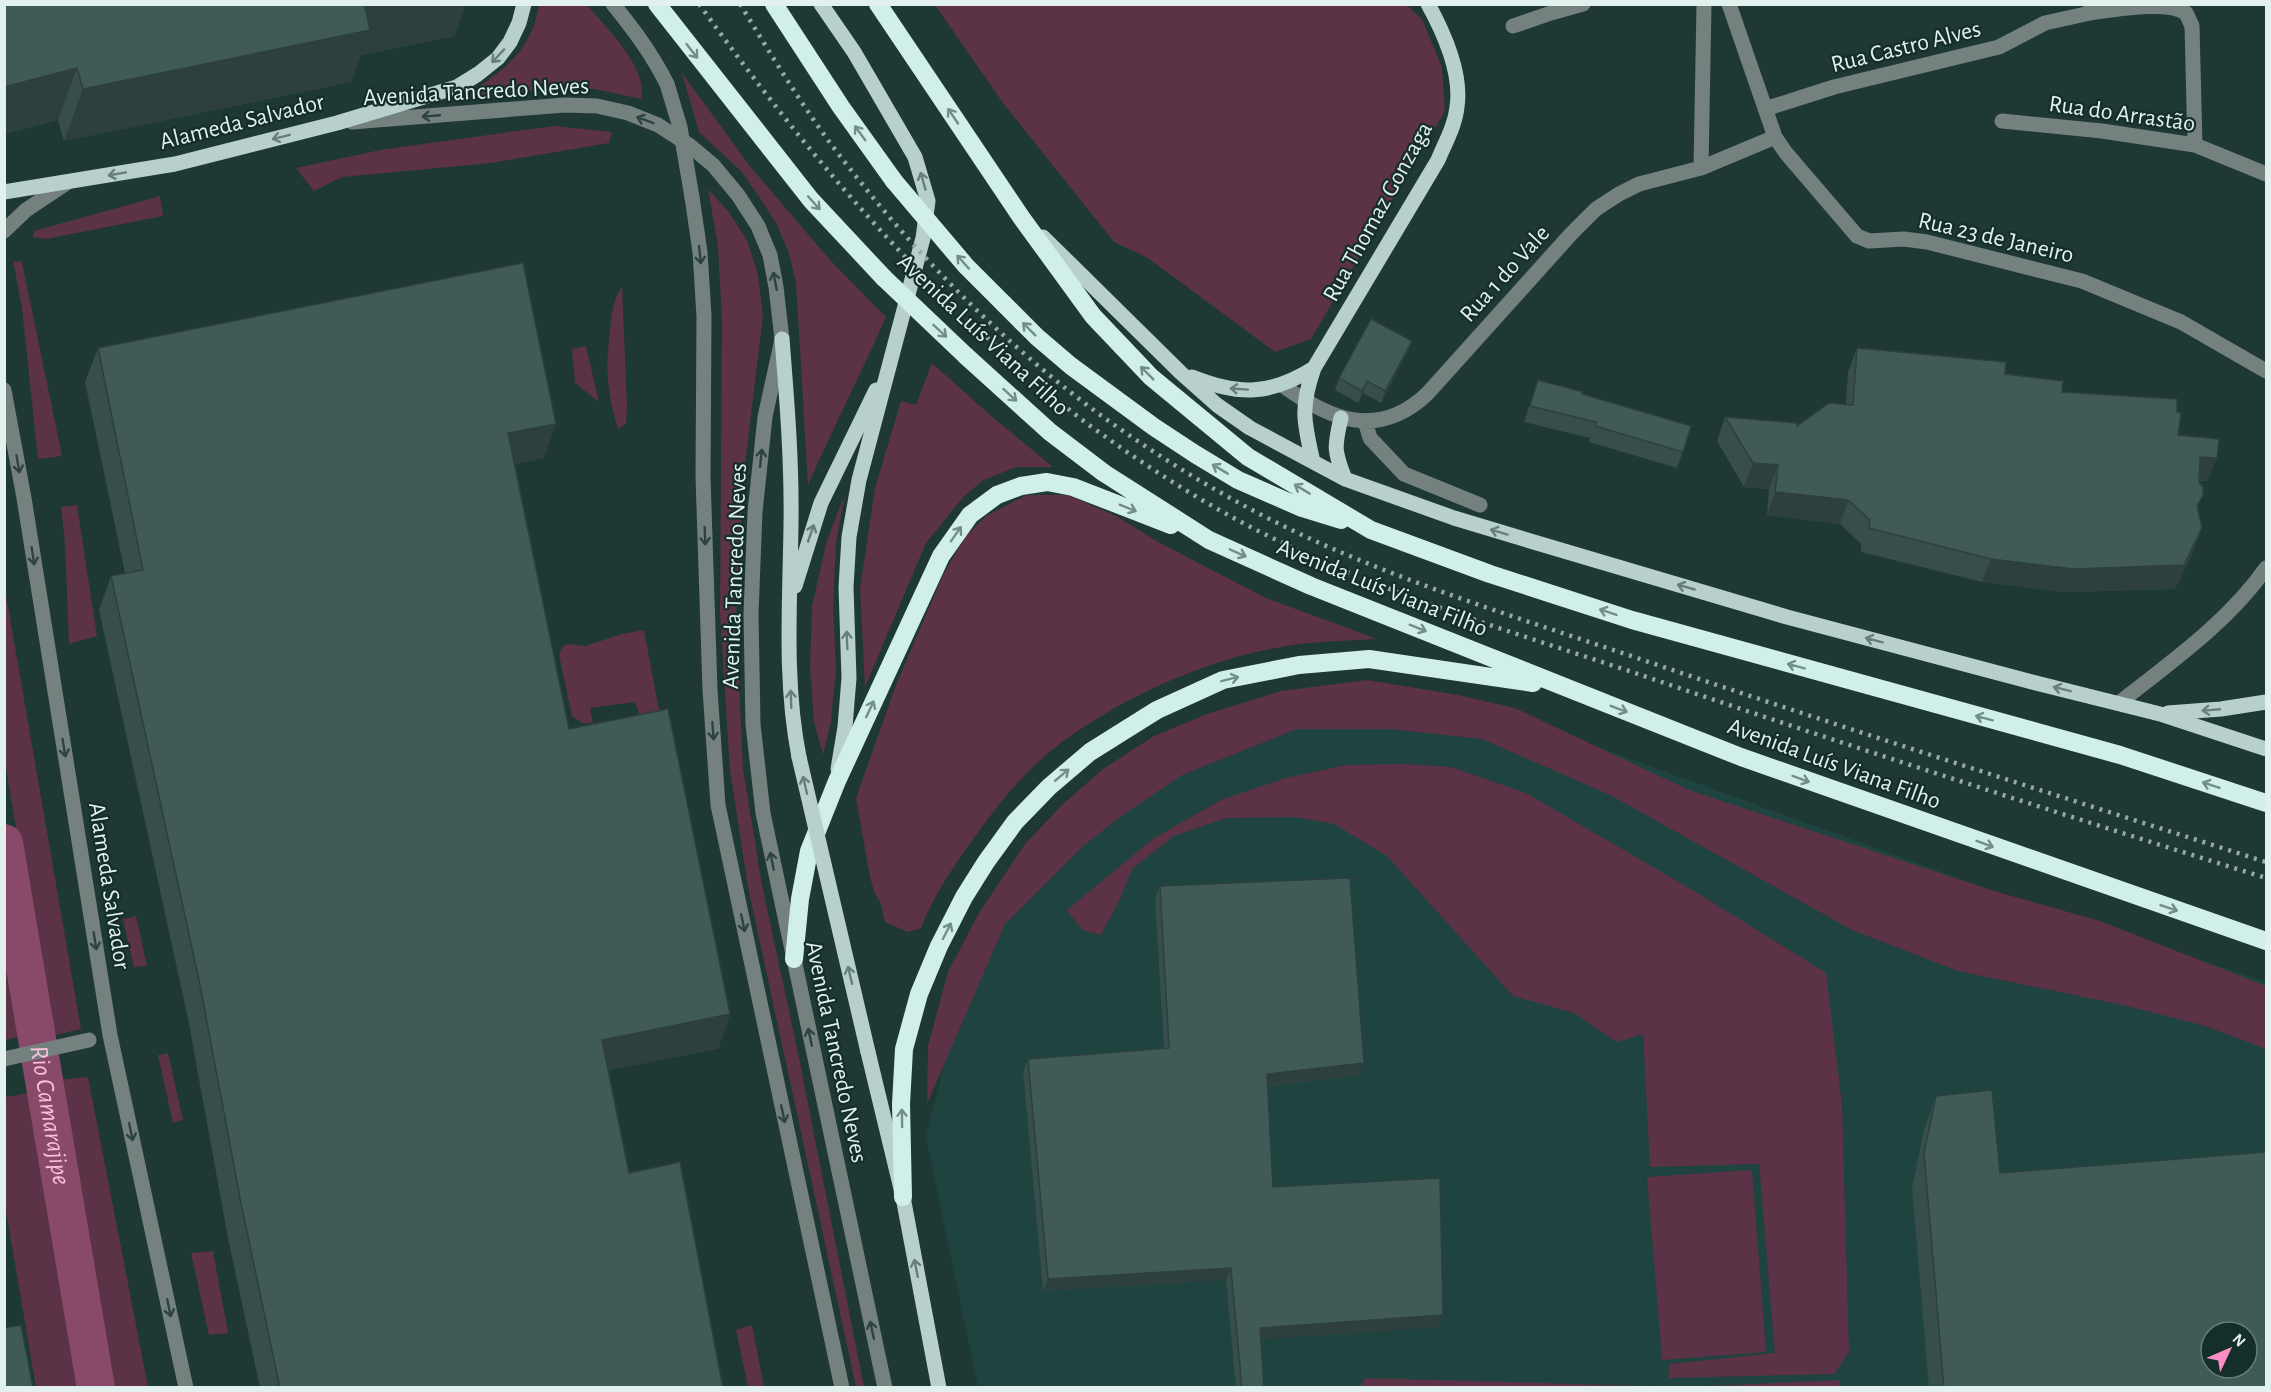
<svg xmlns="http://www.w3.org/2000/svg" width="2271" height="1392" font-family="'Alegreya Sans',sans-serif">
  <rect width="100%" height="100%" fill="#1e3834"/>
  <path fill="#1f433e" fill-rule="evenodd" d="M1299 703 1526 721 2000 893 2266 982V1387H978L926 1137 972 953 1035 856ZM2211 1332H2247V1368H2211Z"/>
  <path fill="#5b3246" d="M539 4 587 5C604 25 650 70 641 99L594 89 553 88 460 99C497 75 533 53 539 4Z
    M935 5H1407L1422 19 1442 67 1445 111 1311 339 1275 352 1148 258 1114 242 1003 103Z
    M682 73 749 165 829 259 886 317C861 374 833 428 808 485L796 282 789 253 777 225 760 198 742 172 699 132Z
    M554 126 612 132 609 143 491 163 342 177 314 191 296 168 380 150Z
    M708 189 728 211 747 240 758 275 763 316 744 472 736 616 743 769 762 885 797 1048 864 1387H856L748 887 730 770 720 613 722 321 718 246Z
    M160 196 163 216 46 239 33 237 34 231Z
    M13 261 22 262 62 456 38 459 22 308Z
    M622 286 627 407 626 424 618 429C607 390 605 371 610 331 612 313 612 302 622 286Z
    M586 346 599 402 575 383 572 349Z
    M932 363 990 415 1053 467H1016L984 480 964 496 926 543 865 687 860 588 875 488 901 401 916 405Z
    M845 494 836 542 833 607 836 669 831 721 823 755 814 722 810 667 812 606 827 540Z
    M1027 495H1068L1116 516 1160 543 1266 598 1377 639C1355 640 1332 641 1309 643 1221 652 1122 695 1052 750 1021 775 997 806 974 838 954 866 933 896 921 928L908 932 885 922 881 904 874 891 870 877 856 798 896 685 944 573 966 536 986 516Z
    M77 505 97 636 69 644 65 543 61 507Z
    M4 583 81 1029 51 1036 5 762Z
    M644 630 659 710 640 716 635 702 590 708 593 723H582L572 716 559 655 562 647 569 644 585 646 622 634Z
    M1367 680 1458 695 1515 708 1689 790 1994 891 2100 921 2266 986V1049L2205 1026 2123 1005 1958 971 1852 930 1610 795 1482 739 1389 729H1297L1182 775 1123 815 1083 846 1005 924 927 1104 928 1046 948 972 979 913 1025 844 1062 805 1103 769 1154 736 1207 714 1281 691Z
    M1402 764 1451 767 1526 793 1696 892 1826 973 1842 1104 1849 1352 1834 1374 1668 1378 1670 1364 1775 1353 1759 1164 1650 1167 1643 1034 1617 1042 1574 1013 1513 996 1387 856 1334 824 1295 817 1226 818 1174 836 1132 869 1120 899 1101 935 1082 930 1067 910 1154 838 1223 799 1286 778 1346 765Z
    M136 916 147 966 134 967 123 919Z
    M4 932 22 1036 5 1040H4Z
    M168 1053 183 1120 173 1123 158 1055Z
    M88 1077 148 1387H110L58 1080Z
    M35 1092 82 1387H36L5 1205V1097Z
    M1752 1170 1766 1352 1662 1360 1647 1177Z
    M213 1251 228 1333 209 1335 191 1253Z
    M752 1325 764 1387H748L736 1330Z
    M1365 1378 1686 1387 1840 1380 1839 1388 1360 1387Z"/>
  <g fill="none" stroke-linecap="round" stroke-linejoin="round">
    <path stroke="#894a6a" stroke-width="38" id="s1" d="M4 843 96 1388"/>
    <path stroke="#75817f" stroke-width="15" d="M613 4C634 30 652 54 667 84
      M1729 4 1775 137 1786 153 1857 236 1869 241 1904 239 1927 242 2082 281 2181 322 2266 371
      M2091 4 2090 13C2114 10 2167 0 2186 13L2192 26 2195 145
      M1513 26 1551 13 1583 4
      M1765 109 1834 87 1999 47 2045 23 2090 13
      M2002 121 2102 131 2195 145 2266 174
      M352 122 565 105 597 106 628 113 658 125 689 145 713 165 738 195 758 226 770 255 776 287 782 339 765 417 755 512 751 614 753 724 763 813 885 1388
      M1701 168 1704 4
      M692 197 700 252 704 316 703 477 710 690 718 805 842 1388
      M4 231 26 210 68 182
      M1282 385C1330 420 1378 440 1427 394L1571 234 1596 209 1619 194 1639 184 1701 168 1775 137
      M4 390 24 498 110 1035 186 1388
      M1365 421 1370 438 1404 474 1480 505
      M2119 703C2171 662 2228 622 2266 568
      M4 1059 89 1040"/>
    <path stroke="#b7d0cc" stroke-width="15" d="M821 4 854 52 915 157 928 201 923 238 859 480 849 537 846 587 849 678 845 727 838 769
      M4 192 175 164 337 123 457 87 478 74 498 58 510 42 519 23 524 4
      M1043 237 1181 373 1217 405 1250 428 1345 479 1454 518 1537 543 1787 617 2032 682 2160 714 2266 749
      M782 339C787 401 792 463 791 525 790 603 784 681 799 757
      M1192 377C1239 396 1271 395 1314 368
      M1341 418C1334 447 1334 451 1345 479
      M1313 462C1304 423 1300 407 1314 368L1438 160C1445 143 1455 126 1457 107 1462 74 1444 33 1428 4
      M795 586 821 503 876 390
      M2168 713 2221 709 2266 702
      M868 1052 903 1197 939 1388"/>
    <path stroke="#d1efea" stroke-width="18" d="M657 4 811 200 884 278
      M774 4 841 107 894 181
      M878 4 1021 217 1093 316 1151 377 1248 457 1371 530 1490 574 1632 620 2120 755 2266 803
      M1004 304 1037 337 1071 366 1154 427 1195 454 1238 480 1302 508 1341 520
      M966 356 1050 432 1104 473 1209 540 1311 586 1741 757 2266 941
      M794 959 800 899 809 851 837 781 941 556 970 515 997 495 1021 486 1047 482 1073 487 1171 525
      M903 1197 901 1104 904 1049 919 994 939 946 964 897 986 862 1015 822 1049 787 1090 752 1157 710 1223 680 1299 665 1369 659 1533 683"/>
    <path stroke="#96a9a6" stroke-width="4.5" stroke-dasharray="3 6" stroke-linecap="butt" d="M699 4C792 133 885 246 1003 352 1035 381 1067 410 1103 435 1160 476 1221 514 1285 544 1399 599 1522 635 1641 675 1848 746 2057 813 2266 878
      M740 4C775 61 809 118 851 170 921 260 1004 343 1095 411 1170 466 1253 515 1338 551 1438 594 1543 626 1646 661 1852 731 2059 796 2266 862"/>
    <path stroke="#75817f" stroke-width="15" d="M667 84 680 127 692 197"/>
    <path stroke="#b7d0cc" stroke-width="15" d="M799 757 868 1052"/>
    <path stroke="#d1efea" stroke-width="18" d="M894 181 966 266 1004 304
      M884 278 966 356"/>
  </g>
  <path fill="#374e4b" d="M4 4 455 36 361 55 351 82 64 141 58 120 4 134Z
    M1412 341 1407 353 1381 403 1363 393 1358 403 1335 390 1339 378Z
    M98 348 544 458 515 464 569 729 730 1014 718 1049 608 1070 629 1173 723 1388H260L228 1238 188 1019 99 610 111 576 125 573 85 382Z
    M1857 348 2005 374 2062 392 2177 412 2178 435 2208 481H2199L2198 509 2194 551 2175 589 2065 592 1982 582 1861 552V544L1840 524 1767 515 1769 489 1744 487 1717 441 1725 417 1797 426 1846 404 1848 372Z
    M1538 380 1582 394 1683 452 1677 468 1589 442 1590 438 1524 422Z
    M1160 886 1364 1063 1359 1075 1268 1086 1273 1187 1443 1315 1439 1327 1261 1339 1264 1388H1236L1226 1280 1043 1291 1023 1071 1028 1059 1164 1048 1155 898Z
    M1936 1096 2000 1173 2266 1388H1929L1912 1187 1924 1130Z"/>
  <path fill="#2d403d" d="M375 4H466L455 36 361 55 351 82 64 141 83 89 365 7Z
    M77 68 58 120 4 134V87Z
    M1412 341 1407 353 1381 403 1385 391Z
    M1367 381 1363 393 1358 403 1362 391Z
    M556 424 544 458 496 468 508 433Z
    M2200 457 2217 458 2208 481 2192 480Z
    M1753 463 1778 465 1769 489 1744 487Z
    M1775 492 1848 500 1840 524 1767 515Z
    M2202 528 2194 551 2175 589 2065 592 1982 582 1991 559Z
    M730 1014 718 1049 590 1074 602 1040Z
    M1364 1063 1359 1075 1263 1086 1267 1074Z
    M1231 1268 1226 1280 1043 1291 1048 1279Z
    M1443 1315 1439 1327 1256 1340 1260 1328Z"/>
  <path fill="#405b57" stroke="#2d403d" stroke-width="1.5" fill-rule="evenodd" d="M4 4H375L365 7 370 30 83 89 77 68 4 87Z
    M523 263 556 424 508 433 569 729 668 709 730 1014 602 1040 629 1173 680 1162 723 1388H280L241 1203 200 985 111 576 143 570 98 348Z
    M1371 319 1412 341 1385 391 1367 381 1362 391 1339 378Z
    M1857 348 2006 362 2005 374 2063 381 2062 392 2177 399V412L2181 413 2178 435 2219 439 2217 458 2200 457 2199 483 2203 487V495L2197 506 2202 528 2184 565 2074 569 1991 559 1869 528 1870 520 1848 500 1775 492 1778 465 1753 463 1725 417 1797 423V426L1829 403 1853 405Z
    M1538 380 1583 392 1582 394 1691 426 1683 452 1595 426 1596 422 1530 406Z
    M1350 878 1364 1063 1267 1074 1273 1187 1440 1178 1443 1315 1260 1328 1264 1388H1242L1231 1268 1048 1279 1028 1059 1169 1048 1160 886Z
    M1992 1090 2000 1173 2266 1152V1388H1944L1924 1153 1936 1096ZM2211 1332H2247V1368H2211Z
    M21 1325 33 1388H4V1328Z"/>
  <defs><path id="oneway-shaft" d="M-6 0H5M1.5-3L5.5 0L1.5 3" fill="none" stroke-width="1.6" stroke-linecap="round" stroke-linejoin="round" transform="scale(1.5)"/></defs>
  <g stroke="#728e8a">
    <use href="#oneway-shaft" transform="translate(692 51) rotate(52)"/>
    <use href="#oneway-shaft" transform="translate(953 116) rotate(-124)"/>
    <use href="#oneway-shaft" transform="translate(860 133) rotate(-126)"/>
    <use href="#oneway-shaft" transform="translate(814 203) rotate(48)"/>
    <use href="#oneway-shaft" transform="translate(963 262) rotate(-132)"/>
    <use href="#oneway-shaft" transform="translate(1029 329) rotate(-135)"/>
    <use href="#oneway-shaft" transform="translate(940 331) rotate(43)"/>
    <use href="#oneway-shaft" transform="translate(1147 373) rotate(-135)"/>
    <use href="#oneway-shaft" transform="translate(1010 395) rotate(42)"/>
    <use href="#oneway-shaft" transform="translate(1220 469) rotate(-149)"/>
    <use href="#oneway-shaft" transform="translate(1302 489) rotate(-149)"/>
    <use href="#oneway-shaft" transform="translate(1128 508) rotate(22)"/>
    <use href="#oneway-shaft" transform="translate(956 534) rotate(-55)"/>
    <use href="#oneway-shaft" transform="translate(1238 553) rotate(24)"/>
    <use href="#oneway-shaft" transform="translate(1608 612) rotate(-162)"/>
    <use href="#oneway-shaft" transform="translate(1418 628) rotate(22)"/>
    <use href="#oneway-shaft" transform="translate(1796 666) rotate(-165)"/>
    <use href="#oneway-shaft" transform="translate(1230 679) rotate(-14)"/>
    <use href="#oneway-shaft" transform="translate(870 709) rotate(-65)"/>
    <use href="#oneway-shaft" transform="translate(1619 709) rotate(21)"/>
    <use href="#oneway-shaft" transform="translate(1984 718) rotate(-165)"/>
    <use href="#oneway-shaft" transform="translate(1062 775) rotate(-40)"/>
    <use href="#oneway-shaft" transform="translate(1801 779) rotate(20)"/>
    <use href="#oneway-shaft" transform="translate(2211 785) rotate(-162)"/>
    <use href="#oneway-shaft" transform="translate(1985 844) rotate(20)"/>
    <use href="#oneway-shaft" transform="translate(2169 908) rotate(19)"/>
    <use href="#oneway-shaft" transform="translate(947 931) rotate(-63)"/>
    <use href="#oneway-shaft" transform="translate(902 1118) rotate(-91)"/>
  </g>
  <g stroke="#667f7b">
    <use href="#oneway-shaft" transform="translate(498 56) rotate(133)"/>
    <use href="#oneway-shaft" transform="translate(281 137) rotate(166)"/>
    <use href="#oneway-shaft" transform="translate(117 174) rotate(170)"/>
    <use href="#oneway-shaft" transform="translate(923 181) rotate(-106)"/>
    <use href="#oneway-shaft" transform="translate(1239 389) rotate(-176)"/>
    <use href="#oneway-shaft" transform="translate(1499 532) rotate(-163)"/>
    <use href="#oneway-shaft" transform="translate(811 533) rotate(-71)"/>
    <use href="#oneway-shaft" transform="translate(1686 587) rotate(-164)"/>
    <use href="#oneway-shaft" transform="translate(847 640) rotate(-92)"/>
    <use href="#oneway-shaft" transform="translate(1874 640) rotate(-165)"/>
    <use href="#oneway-shaft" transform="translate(2062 689) rotate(-166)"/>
    <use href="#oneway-shaft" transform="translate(791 699) rotate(-92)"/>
    <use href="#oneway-shaft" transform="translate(2211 710) rotate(175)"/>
    <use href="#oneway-shaft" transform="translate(805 785) rotate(-103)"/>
    <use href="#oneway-shaft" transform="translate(850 975) rotate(-103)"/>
    <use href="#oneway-shaft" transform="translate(916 1268) rotate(-101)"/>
  </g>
  <g stroke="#2c433f">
    <use href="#oneway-shaft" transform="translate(431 116) rotate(175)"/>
    <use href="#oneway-shaft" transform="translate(645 120) rotate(-159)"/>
    <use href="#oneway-shaft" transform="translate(700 255) rotate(84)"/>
    <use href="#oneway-shaft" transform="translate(775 281) rotate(-101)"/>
    <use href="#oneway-shaft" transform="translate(761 458) rotate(-84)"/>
    <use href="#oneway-shaft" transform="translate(18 464) rotate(80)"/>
    <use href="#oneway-shaft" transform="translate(705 536) rotate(88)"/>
    <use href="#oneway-shaft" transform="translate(33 556) rotate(81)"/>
    <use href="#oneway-shaft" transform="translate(713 731) rotate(86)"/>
    <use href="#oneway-shaft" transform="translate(64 748) rotate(81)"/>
    <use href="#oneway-shaft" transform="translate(772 861) rotate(-101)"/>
    <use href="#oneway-shaft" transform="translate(743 923) rotate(78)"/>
    <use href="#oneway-shaft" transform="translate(95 941) rotate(81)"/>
    <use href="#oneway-shaft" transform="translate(810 1037) rotate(-102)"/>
    <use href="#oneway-shaft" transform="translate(783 1114) rotate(78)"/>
    <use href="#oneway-shaft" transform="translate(131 1132) rotate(78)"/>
    <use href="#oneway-shaft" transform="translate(169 1308) rotate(78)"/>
    <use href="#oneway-shaft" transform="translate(872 1330) rotate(-102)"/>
  </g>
  <g text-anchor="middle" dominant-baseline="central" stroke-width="4.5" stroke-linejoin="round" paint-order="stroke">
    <g font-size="24" fill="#e2f1ee" stroke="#142e2a">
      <text transform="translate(1906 47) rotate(-14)">Rua Castro Alves</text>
      <text transform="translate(476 92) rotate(-3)">Avenida Tancredo Neves</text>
      <text transform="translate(2122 114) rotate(8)">Rua do Arrastão</text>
      <text transform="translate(242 122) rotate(-14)">Alameda Salvador</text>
      <text transform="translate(1378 212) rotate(-61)">Rua Thomaz Gonzaga</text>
      <text transform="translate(1996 238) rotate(13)">Rua 23 de Janeiro</text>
      <text transform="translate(1505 274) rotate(-48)">Rua 1 do Vale</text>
      <text transform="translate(983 335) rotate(43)">Avenida Luís Viana Filho</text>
      <text transform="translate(735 576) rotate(-88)">Avenida Tancredo Neves</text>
      <text transform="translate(1382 588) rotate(22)">Avenida Luís Viana Filho</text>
      <text transform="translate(1834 764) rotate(20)">Avenida Luís Viana Filho</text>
      <text transform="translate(109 886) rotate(81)">Alameda Salvador</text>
      <text transform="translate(836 1052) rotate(78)">Avenida Tancredo Neves</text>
    </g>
    <g font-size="26" font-style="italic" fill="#fac0db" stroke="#142e2a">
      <text stroke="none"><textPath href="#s1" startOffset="276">Rio Camarajipe</textPath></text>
    </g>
  </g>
  <rect width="2271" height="1392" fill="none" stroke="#e2f1ee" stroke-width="12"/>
  <g transform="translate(2229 1350) rotate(46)"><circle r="28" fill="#142e2a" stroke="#667c78" stroke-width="1.5"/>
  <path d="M0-4.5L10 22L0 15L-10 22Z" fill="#fb8fc5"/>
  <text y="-9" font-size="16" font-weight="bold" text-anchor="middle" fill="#e2f1ee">N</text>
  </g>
</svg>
